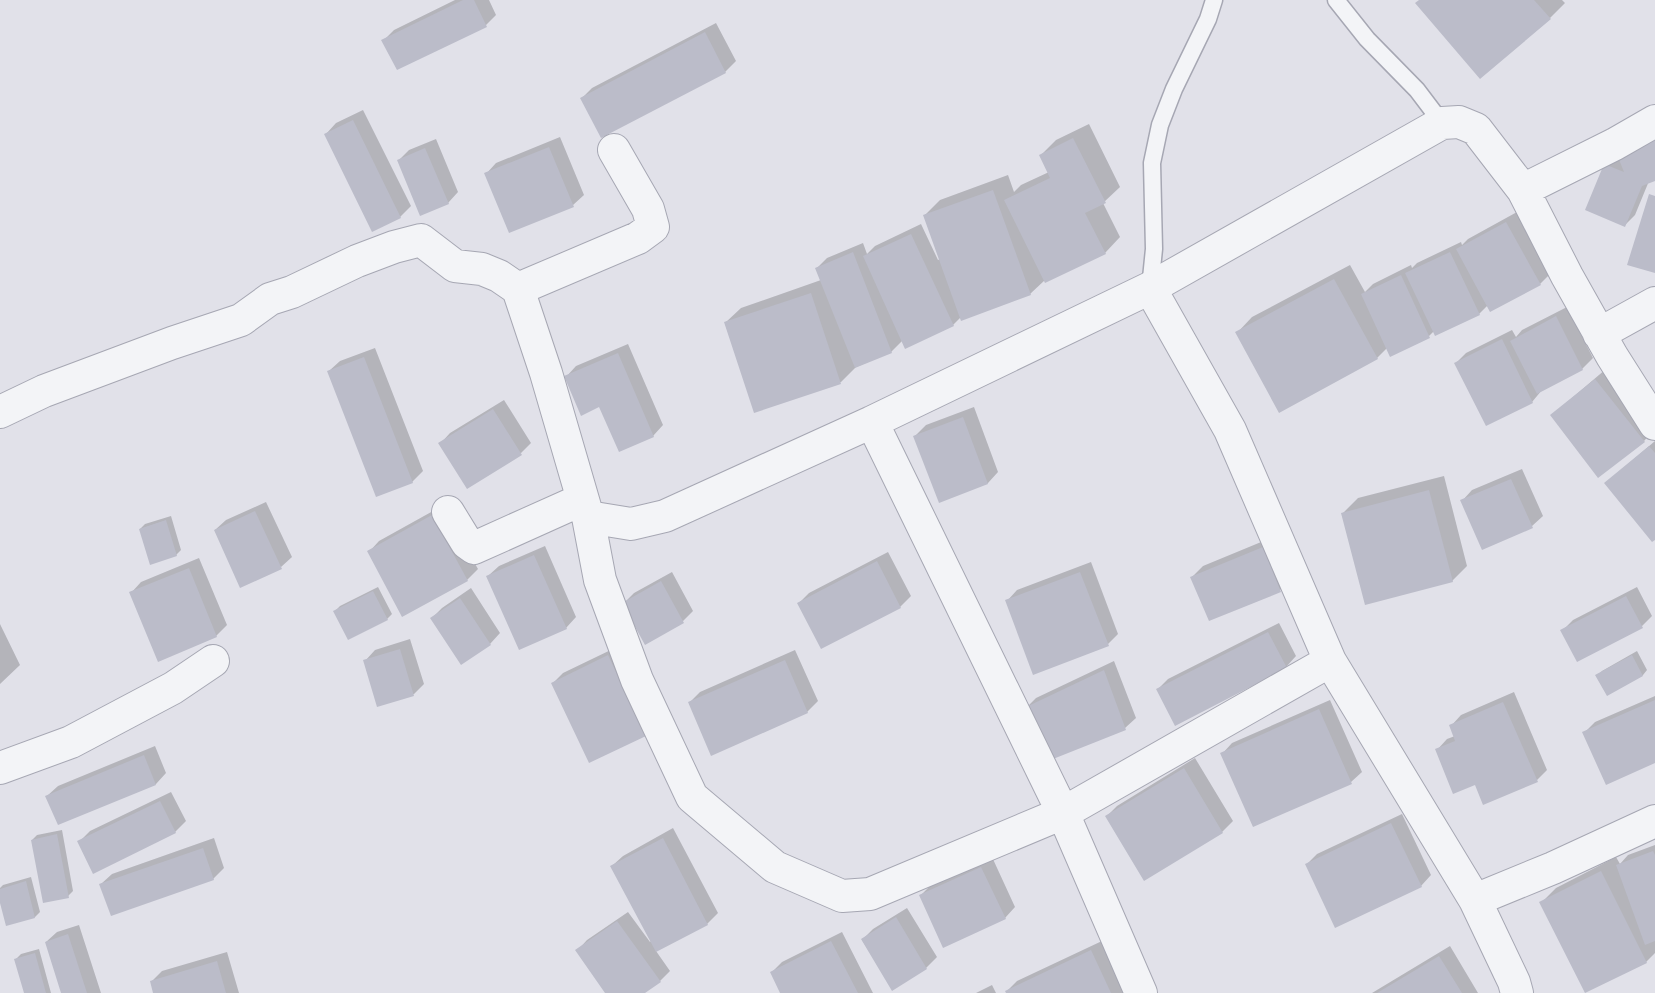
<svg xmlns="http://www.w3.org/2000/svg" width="1655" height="993" font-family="Montserrat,sans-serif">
  <rect width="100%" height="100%" fill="#e1e1e9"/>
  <path fill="#0003" d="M455 0H489L496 15 486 25 383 41 394 30Z
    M1420 0H1562L1565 3 1550 18Z
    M716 23 736 61 725 72 582 98 592 88Z
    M363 110 411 206 400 217 326 134 336 123Z
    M1089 124 1120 187 1103 203 1120 237 1105 253 1045 280 1030 294 961 317 953 325 903 340 891 352 856 367 841 382 755 411 725 323 741 308 821 280 817 268 827 258 863 243 867 254 875 246 921 224 938 260 940 259 924 216 940 200 1008 175 1014 192 1021 185 1049 172 1041 155 1056 140Z
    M560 137 584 195 573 205 510 231 486 174 496 163Z
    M436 139 458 192 448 203 399 160 409 150Z
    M1618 153 1655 179 1649 181 1635 215 1625 225 1605 165Z
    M1517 212 1550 274 1540 284 1488 305 1479 314 1434 331 1429 336 1387 348 1377 358 1237 333 1252 317 1350 265 1365 292 1373 284 1411 265 1412 268 1417 263 1461 242 1462 245 1468 239Z
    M1567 307 1593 358 1582 369 1542 390 1532 402 1486 424 1456 363 1466 353 1512 330 1516 337 1522 330Z
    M628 344 663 425 653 436 600 405 566 377 576 366Z
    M375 348 423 471 412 482 329 371 340 361Z
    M1606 369 1654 430 1644 441 1552 415Z
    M504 400 531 443 521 453 440 444 450 433Z
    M974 407 998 472 988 483 940 501 915 436 926 425Z
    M1655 441V538L1606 483Z
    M1522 469 1543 516 1532 526 1483 548 1462 501 1472 490Z
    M1444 476 1467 566 1452 581 1343 513 1358 498Z
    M266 502 292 557 281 567 215 530 226 520Z
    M442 506 478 569 467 580 369 552 379 541Z
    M171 516 181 550 176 555 140 529 145 524Z
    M1273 537 1290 580 1280 590 1192 577 1203 566Z
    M545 546 576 617 566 628 488 576 499 566Z
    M888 552 911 596 900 607 799 603 809 593Z
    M199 558 227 625 216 636 131 593 141 582Z
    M1091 562 1118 634 1108 644 1007 601 1017 590Z
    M672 572 693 611 683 621 624 603 634 593Z
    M378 587 392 614 387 619 335 611 340 606Z
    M1637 587 1652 616 1642 626 1562 631 1573 620Z
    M471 588 500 633 490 644 432 618 442 608Z
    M1279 623 1296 656 1286 667 1158 689 1168 679Z
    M0 624 20 665 0 684Z
    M410 639 424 684 414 694 378 705 365 661 375 650Z
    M619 646 656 724 553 683 563 673Z
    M795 650 818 701 807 712 712 754 689 703 700 692Z
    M1637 651 1647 670 1643 675 1607 694 1597 676 1602 671Z
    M1114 661 1136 718 1125 728 1054 757 1026 708 1036 698Z
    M1514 692 1547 770 1537 780 1475 783 1437 750 1447 739 1455 736 1451 726 1461 715Z
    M1655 696V762L1584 733 1595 722Z
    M1330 700 1362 772 1351 782 1222 754 1232 743Z
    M155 746 166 773 156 784 58 823 47 796 58 786Z
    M1195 758 1233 821 1222 832 1144 879 1107 816 1117 806Z
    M171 792 186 821 175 832 79 842 90 831Z
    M1402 814 1431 875 1421 886 1306 865 1317 854Z
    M673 828 718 913 707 924 656 951 670 971 660 981 643 993H607L577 951 587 940 628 912 650 942 651 941 612 866 623 856Z
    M62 830 73 891 68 896 32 840 37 835Z
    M214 838 224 868 213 879 101 884 112 874Z
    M1655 845V953L1646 962 1541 903 1556 888 1616 857 1620 864 1628 855Z
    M992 857 1015 907 1005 918 921 895 931 885Z
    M31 877 40 912 35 917 7 924 0 897V888L3 885Z
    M907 908 937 957 926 968 893 989 862 940 873 929Z
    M79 925 101 993H63L46 942 57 932Z
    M842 932 873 993H782L772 972 782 962Z
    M1102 941 1126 993H1008L1007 991 1017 981Z
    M1450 946 1478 993H1372Z
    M39 949 51 993H25L16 959 21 954Z
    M227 952 239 993H155L151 982 162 971Z
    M992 985 996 993H976Z"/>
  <path fill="#bbbcc9" d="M463 0H474L487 27 397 70 381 40Z
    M1419 0H1534L1551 19 1480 79 1415 3Z
    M705 32 726 73 601 138 580 98Z
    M353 120 401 218 372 232 324 134Z
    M1655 137V181L1642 186 1625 227 1585 210 1604 164 1624 172 1616 152Z
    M1073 138 1106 203 1085 213 1106 254 1045 283 1004 200 1050 178 1039 155Z
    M549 147 574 207 509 233 484 173Z
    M425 148 449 204 420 216 397 160Z
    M993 190 1031 295 961 321 923 215Z
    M1649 194 1655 196V273L1627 265Z
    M1506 222 1541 285 1490 312 1456 249Z
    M911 234 954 326 905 349 863 256Z
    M853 252 892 353 855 368 815 268Z
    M1450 252 1480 315 1435 336 1405 273Z
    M1401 275 1430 338 1390 357 1361 294Z
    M1334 279 1378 359 1279 413 1235 332Z
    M811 293 841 384 754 413 724 322Z
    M1556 316 1583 370 1537 394 1510 341Z
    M1502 339 1533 403 1486 426 1454 363Z
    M618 353 654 437 619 452 599 407 581 416 564 376Z
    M364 357 413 483 376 497 327 371Z
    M1595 379 1645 442 1598 478 1550 415Z
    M493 409 522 455 467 489 438 443Z
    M963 417 988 484 939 503 913 436Z
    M1649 446 1655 453V540L1652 542 1604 483Z
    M1511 479 1533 528 1482 550 1460 500Z
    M1429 490 1453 582 1365 605 1341 513Z
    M255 511 282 569 240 588 214 530Z
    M432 515 468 581 402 617 367 551Z
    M166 520 177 556 150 565 139 529Z
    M1263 547 1281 592 1209 621 1190 577Z
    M534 555 567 629 519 650 486 576Z
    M877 561 901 608 821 649 797 603Z
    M189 568 217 637 158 662 129 592Z
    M1080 572 1109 646 1033 675 1005 600Z
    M661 581 684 623 645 645 622 603Z
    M373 591 388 620 348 640 333 611Z
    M1626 596 1643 628 1577 662 1560 630Z
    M460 598 491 645 461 665 430 618Z
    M1268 632 1287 668 1175 726 1156 689Z
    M400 649 414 696 377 707 363 660Z
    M608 655 646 736 589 763 551 683Z
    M1632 655 1643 676 1607 696 1595 675Z
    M785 660 808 713 711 756 688 702Z
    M1104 670 1126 730 1053 759 1024 708Z
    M1655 700V763L1606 785 1582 732Z
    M1503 702 1538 782 1483 805 1475 785 1453 794 1435 749 1455 741 1449 725Z
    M1319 709 1352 784 1253 827 1220 753Z
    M144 755 156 785 58 825 45 796Z
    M1184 768 1223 833 1144 881 1105 816Z
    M160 801 176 833 93 874 77 841Z
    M1391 823 1422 887 1335 928 1305 864Z
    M57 834 69 898 43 903 31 840Z
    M663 838 708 925 656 952 610 866Z
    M203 848 214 880 111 916 99 884Z
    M1653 851 1655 855V941L1645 945 1616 865Z
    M981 867 1006 919 943 948 919 895Z
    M1601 871 1647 963 1585 993 1539 902Z
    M26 881 35 918 6 926 0 903V889Z
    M896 917 927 969 892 991 861 939Z
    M617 921 661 982 645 993H605L575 950Z
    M68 934 87 993H61L45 942Z
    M831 941 858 993H780L770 972Z
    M1091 950 1111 993H1006L1005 991Z
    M35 953 46 993H24L14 959Z
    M1439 956 1462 993H1377Z
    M217 961 226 993H153L150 981Z"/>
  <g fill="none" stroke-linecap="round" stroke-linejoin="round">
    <g stroke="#a6a7b3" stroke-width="19">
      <path id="lane" d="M1336 0 1367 39 1417 90 1442 123
        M1150 288 1154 249 1152 163 1160 125 1174 89 1208 19 1214 0"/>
    </g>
    <g stroke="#a6a7b3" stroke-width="34">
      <path id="street" d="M1523 190 1615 144 1655 121
        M1150 288 1230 430 1330 661 1475 900 1514 982 1517 993
        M518 289 638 238 653 227 648 209 614 150
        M1599 334 1655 303
        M0 412 44 391 172 343 241 320 270 299 292 292 357 261 394 247 421 240 455 266 482 269 499 276 518 289 546 373 588 517 631 524 665 516 872 422 1150 288 1442 123 1459 122 1476 129 1523 190 1567 276 1612 356 1655 424
        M872 422 1063 813 1141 993
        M448 512 467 543 474 548 581 500
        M588 517 600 580 637 680 692 797 775 867 842 896 870 894 1063 813 1330 661
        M0 768 71 742 173 688 213 661
        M1475 900 1553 868 1655 821"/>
    </g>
    <use href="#lane" stroke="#f3f4f7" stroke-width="16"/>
    <use href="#street" stroke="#f3f4f7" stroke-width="32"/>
  </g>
</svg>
